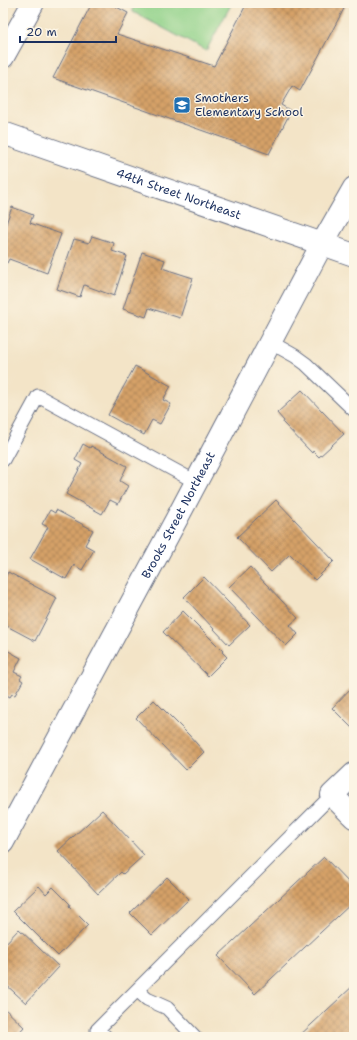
<svg xmlns="http://www.w3.org/2000/svg" width="357" height="1040" font-family="'Shantell Sans',sans-serif">
  <defs>
    <pattern id="building-cross-hatch" width="8" height="8" patternUnits="userSpaceOnUse"><rect width="8" height="8" fill="#d5a167"/><path d="M0 0l8 8M0 8l8-8" fill="none" stroke="#ac8458"/></pattern>
  </defs>
  <rect width="100%" height="100%" fill="#fcf5e5"/>
  <filter id="ink" filterUnits="userSpaceOnUse"><feTurbulence type="fractalNoise" baseFrequency=".025" numOctaves="2"/><feDisplacementMap in="SourceGraphic" scale="8" xChannelSelector="R" yChannelSelector="G"/><feConvolveMatrix kernelMatrix="1 2 1 2 8 2 1 2 1" color-interpolation-filters="sRGB"/></filter>
  <filter id="wash" filterUnits="userSpaceOnUse"><feTurbulence type="fractalNoise" baseFrequency=".012" numOctaves="4" result="noise"/><feDisplacementMap in="SourceGraphic" scale="16" xChannelSelector="R" yChannelSelector="G"/><feGaussianBlur stdDeviation="0.9" result="paint"/><feColorMatrix in="noise" values="0 0 0 0 0 0 0 0 0 0 0 0 0 0 0 0 0 1.4 0 .05"/><feComposite in="paint" operator="in"/></filter>
  <g filter="url(#wash)">
    <rect width="100%" height="100%" fill="#f3e4c7"/>
    <path fill="#90d289" stroke="#568074" d="M133 3H232L206 51 133 12Z"/>
    <g id="blocks">
      <path fill="url(#building-cross-hatch)" d="M92 3H109L128 13 117 34 214 66 247 3H347L300 91 292 86 281 105 291 111 269 154 53 78Z
        M12 207 33 215 30 223 61 234 47 273 9 259 7 263 3 262V232Z
        M92 236 114 243 112 251 127 256 114 296 84 285 80 297 57 289 74 239 89 243Z
        M142 252 165 260 162 268 193 278 180 318 149 308 146 317 123 309Z
        M135 366 171 386 163 400 171 404 160 424 152 420 144 435 108 415Z
        M302 390 344 434 319 457 313 451 312 453 283 423 284 421 277 413Z
        M83 444 90 448 91 446 127 466 120 481 128 486 118 504 110 500 102 514 66 494 82 464 75 460Z
        M276 500 334 561 315 580 290 554 271 572 237 537Z
        M50 510 55 513 56 510 93 530 85 545 94 550 82 570 74 565 66 579 30 559 48 527 42 524Z
        M250 567 298 618 290 625 298 634 286 646 229 587Z
        M8 572 57 598 35 641 3 624V581Z
        M204 577 250 625 229 645 184 597Z
        M183 611 223 651 222 652 227 657 208 676 163 632Z
        M3 648 21 658 14 672 22 676 20 679 23 681 15 695 12 694 10 697 3 693Z
        M352 687 354 689V730L332 708Z
        M154 700 189 735 204 752 186 770 136 718Z
        M102 810 144 855 123 874 121 872 98 894 58 851Z
        M324 857 354 888V901L255 994 218 956Z
        M167 877 189 899 152 935 130 913Z
        M39 886 46 894 53 887 70 904 69 906 88 925 58 956 13 911Z
        M19 929 59 967 26 1003 3 982V946Z
        M354 985V1037H298Z
        M3 1007 24 1027 15 1037H3Z"/>
    </g>
  </g>
  <g filter="url(#ink)">
    <use href="#blocks" fill-opacity="0" stroke="#676e83" stroke-width="1"/>
    <g fill="none" stroke-linecap="round" stroke-linejoin="round">
      <g stroke="#676e83" stroke-width="15">
        <path id="service" d="M270 342 295 356 306 364 354 410
          M3 460 38 396 196 482
          M137 990 147 999 167 1008 195 1037
          M106 1037 97 1030 332 795"/>
      </g>
      <g stroke="#676e83" stroke-width="24">
        <g id="minor">
          <path d="M3 57 33 3"/>
          <path id="s1" d="M3 133 354 255"/>
          <path d="M354 774 332 795 354 817"/>
          <path id="s2" d="M3 842 183 507 322 244 354 188"/>
        </g>
      </g>
      <use href="#service" stroke="#fff" stroke-width="13"/>
      <use href="#minor" stroke="#fff" stroke-width="22"/>
    </g>
  </g>
  <defs>
    <g id="school-square" transform="scale(0.9)"><rect x="-9" y="-9" width="18" height="18" rx="4" fill="#1f6fb2" stroke="#fcf5e5"/><path d="M0-5L7-2L0 1L-7-2ZM-4 1L0 2.5L4 1V4Q0 6-4 4Z" fill="#fff"/></g>
  </defs>
  <g fill-rule="evenodd">
    <use href="#school-square" x="182" y="105"/>
  </g>
  <g text-anchor="middle" dominant-baseline="central" stroke-width="3" stroke-linejoin="round" paint-order="stroke">
    <g font-size="12" fill="#1b2f5e" stroke="#fcf5e5" text-anchor="start">
      <text x="195" y="98">Smothers<tspan x="195" dy="14">Elementary School</tspan></text>
    </g>
    <g font-size="12" fill="#1b2f5e" stroke="#fcf5e5">
      <text stroke="none"><textPath href="#s1" startOffset="186">44th Street Northeast</textPath></text>
      <text stroke="none"><textPath href="#s2" startOffset="371">Brooks Street Northeast</textPath></text>
    </g>
  </g>
  <rect width="357" height="1040" fill="none" stroke="#fcf5e5" stroke-width="16"/>
  <path d="M20 36v6h96v-6" fill="none" stroke="#1b2f5e" stroke-width="2"/>
  <text x="26" y="36" font-size="12" fill="#1b2f5e" stroke="#fcf5e5" stroke-width="3" paint-order="stroke">20 m</text>
</svg>
